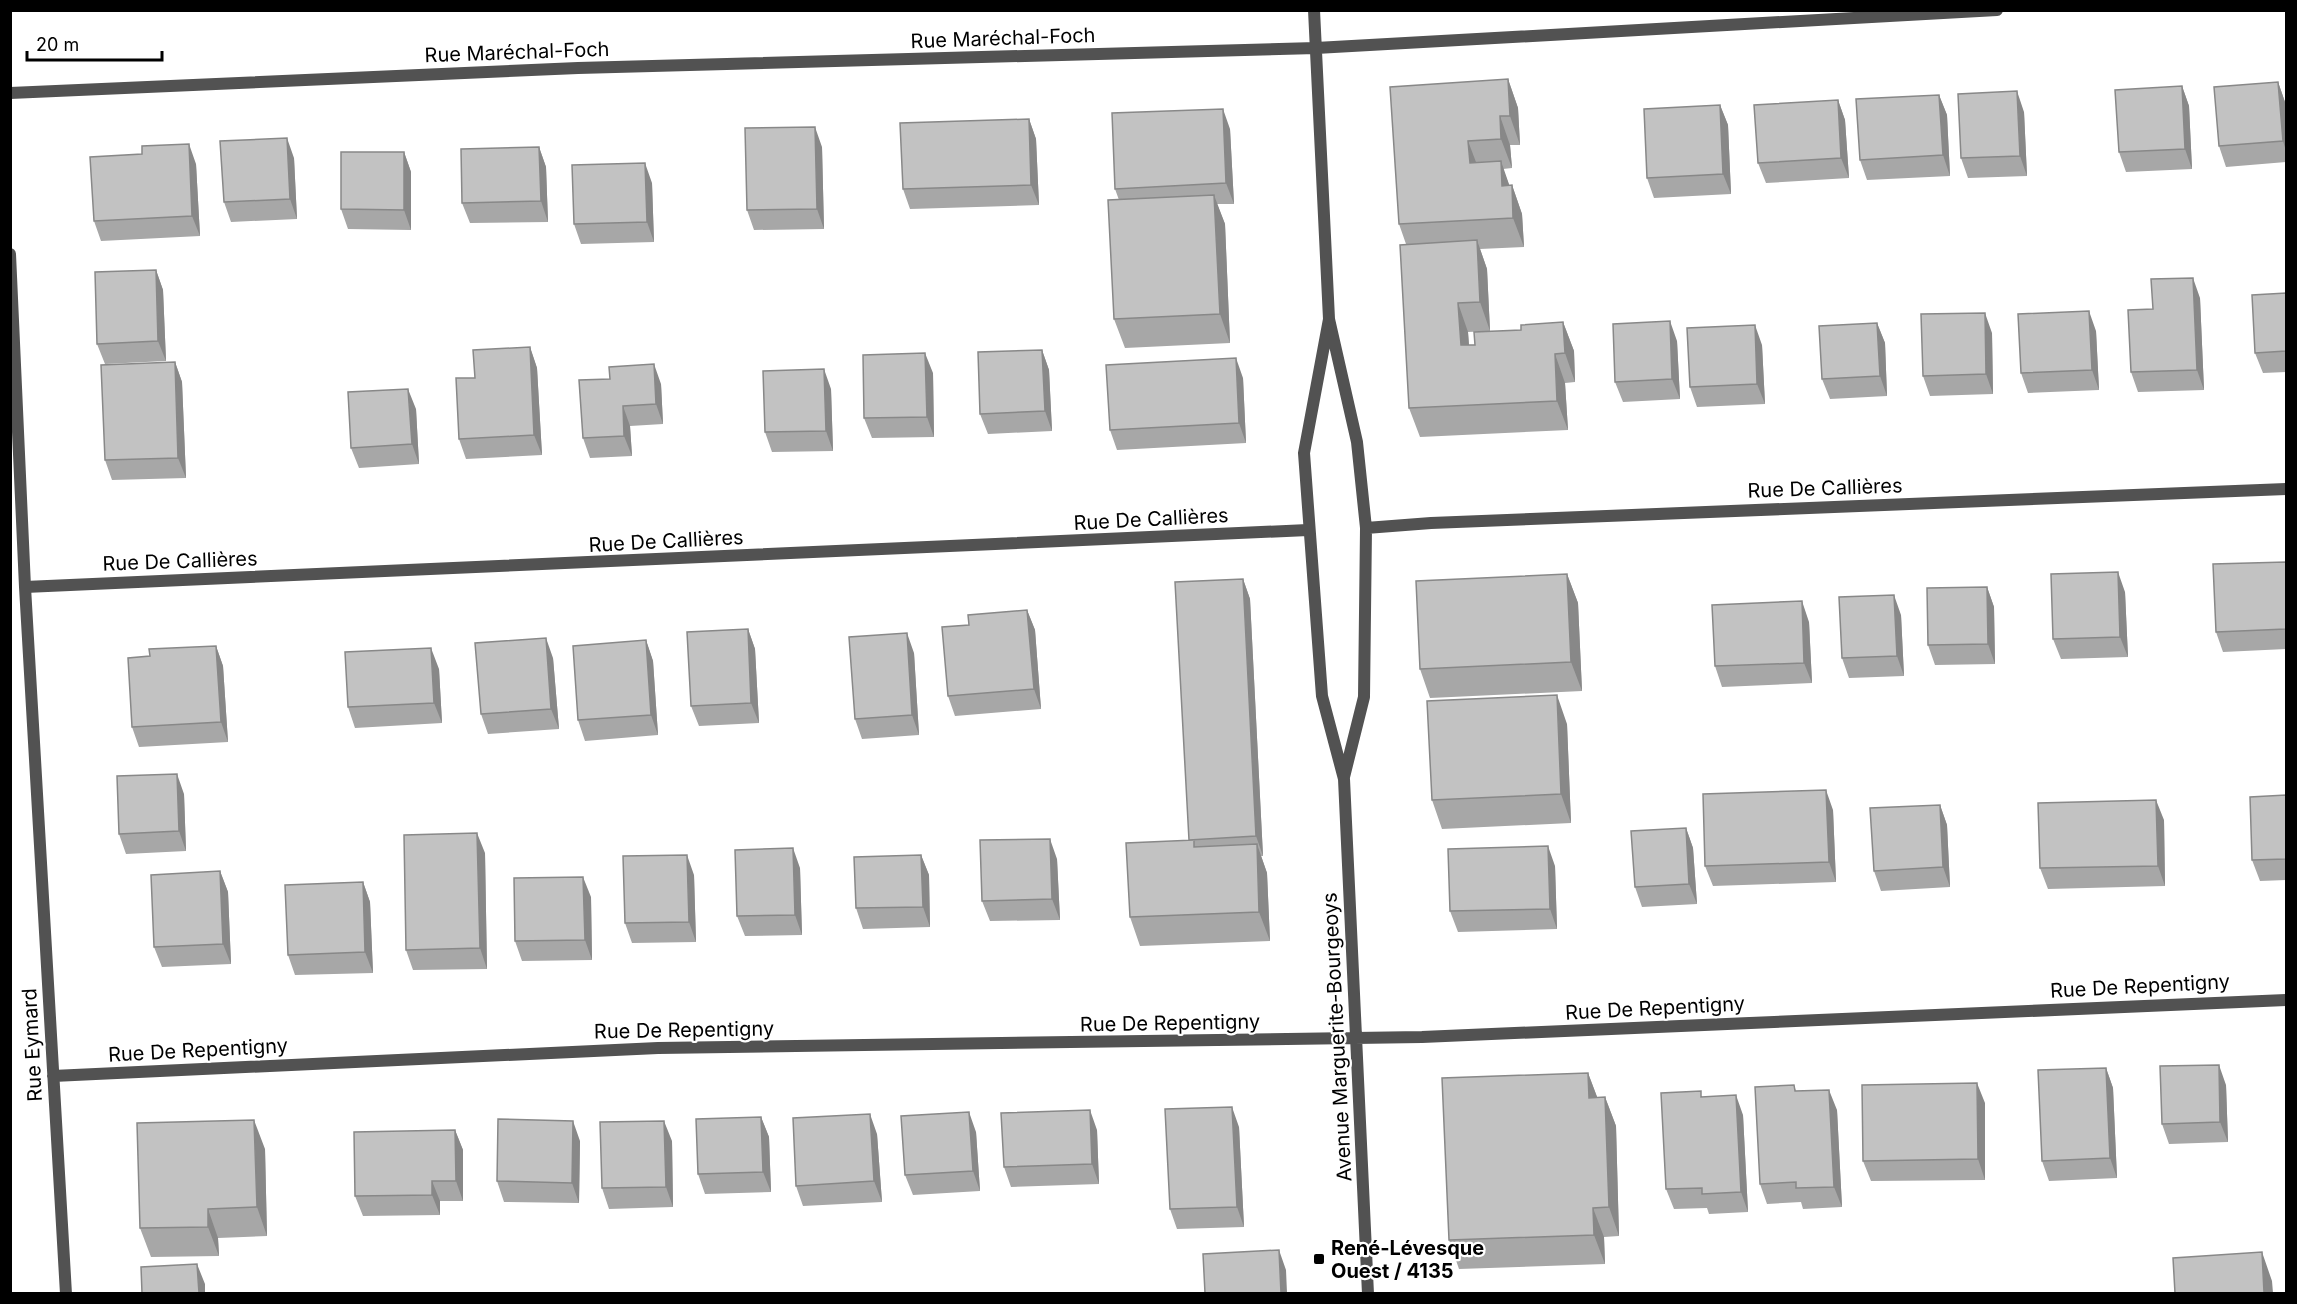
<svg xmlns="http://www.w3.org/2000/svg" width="2297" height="1304" font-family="Inter,sans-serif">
  <rect width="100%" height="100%" fill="#fff"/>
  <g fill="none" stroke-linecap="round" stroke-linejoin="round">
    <path stroke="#525252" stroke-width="12" d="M1314 10 1329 319 1357 442 1366 528 1364 697 1344 777
      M10 93 578 68 1316 48 1997 10
      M10 254 25 587 66 1294
      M1329 319 1304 453 1322 696 1344 779 1368 1294
      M1366 528 1431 523 2286 489
      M25 587 1308 530
      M53 1076 658 1048 1422 1037 2286 1000"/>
  </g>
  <path fill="#a7a7a7" d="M1508 79 1518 108 1520 145H1510L1512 168 1503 169 1509 185H1512L1522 214 1524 247 1480 249 1487 269 1490 331 1468 332 1469 345H1475L1521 330 1563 322 1574 351 1575 382 1565 383 1568 430 1420 437 1409 408 1406 244 1399 224Z
    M2278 82 2285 102 2286 115V162L2226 167 2219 146Z
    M2182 86 2189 106 2192 169 2126 172 2119 152Z
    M1939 95 1947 115 1950 176 1867 180 1860 160Z
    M1838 100 1845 120 1849 178 1766 183 1758 163Z
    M1720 105 1728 125 1731 194 1654 198 1647 178Z
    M2024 112 2027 176 1968 178 1961 158Z
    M1029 119 1036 139 1039 205 910 209 903 189Z
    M1230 129 1234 204H1217L1225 224 1230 343 1125 348 1114 319 1119 200 1115 189Z
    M539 147 546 167 548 222 470 223 462 203Z
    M822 147 824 229 754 230 747 210Z
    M404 152 411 172V230L348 229 341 209Z
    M294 158 297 219 231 222 224 202Z
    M196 164 200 236 101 241 94 221Z
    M652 183 654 242 581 244 574 224Z
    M156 270 163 290 166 361 105 364 97 344Z
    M2286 293V372L2263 373 2255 353Z
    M2200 298 2204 390 2138 392 2131 372 2153 309Z
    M1877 323 1885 343 1887 396 1830 399 1822 379Z
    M2096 331 2099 390 2028 393 2021 373Z
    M1992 333 1993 394 1930 396 1923 376Z
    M1677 341 1680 399 1623 402 1615 382Z
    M1762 345 1765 404 1697 407 1690 387Z
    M530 347 537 368 542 455 466 459 459 439 475 378Z
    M1042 350 1049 370 1052 431 988 434 980 414Z
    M175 362 182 382 186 478 112 480 105 460Z
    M933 373 934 437 872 438 864 418Z
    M1243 378 1246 443 1117 450 1110 430Z
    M579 380 661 384 663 424 630 426 632 456 590 458 583 438Z
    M831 389 833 451 772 452 765 432Z
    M416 409 419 464 359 468 351 448Z
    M2286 562V649L2223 652 2216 632Z
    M1567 574 1578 603 1582 691 1430 698 1420 669Z
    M1243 579 1250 599 1263 856H1261L1267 873 1270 941 1140 946 1130 917 1189 840Z
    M1987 587 1994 607 1995 664 1935 665 1928 645Z
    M2125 592 2128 657 2061 659 2053 639Z
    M1027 610 1035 630 1041 709 955 716 948 696 969 625Z
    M1901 615 1904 676 1849 678 1842 658Z
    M1809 622 1812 683 1722 687 1715 666Z
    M748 629 755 649 759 723 699 726 691 706Z
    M646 640 653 661 658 735 585 741 578 720Z
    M216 646 223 666 228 742 139 747 132 727 150 656Z
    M914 653 919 735 862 739 855 719Z
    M553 658 559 729 488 734 481 714Z
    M439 669 442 723 355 728 348 707Z
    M1567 724 1571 823 1442 829 1432 800Z
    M184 794 186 851 126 854 119 834Z
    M2286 795V880L2260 881 2252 860Z
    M1940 805 1947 825 1950 887 1881 891 1874 871Z
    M1833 810 1836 882 1713 886 1705 866Z
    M2164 820 2165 886 2048 889 2040 868Z
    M1686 828 1693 848 1697 904 1642 907 1635 887Z
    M485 853 487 969 413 970 406 950Z
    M921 855 929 875 930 927 863 929 856 908Z
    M1057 859 1060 920 990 921 982 901Z
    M1555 866 1557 929 1458 932 1450 911Z
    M800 868 802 935 745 936 737 916Z
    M220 871 228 892 231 964 162 967 154 947Z
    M694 875 696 942 632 943 625 923Z
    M363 882 370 902 373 973 295 975 288 955Z
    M591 897 592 960 522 961 515 941Z
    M2106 1068 2113 1088 2117 1178 2049 1181 2042 1161Z
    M1588 1073 1597 1097H1605L1616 1126 1619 1236 1604 1237 1605 1264 1459 1269 1449 1240Z
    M1794 1085 1796 1091 1837 1110 1842 1207 1803 1209 1801 1202 1767 1204 1760 1184Z
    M2226 1085 2228 1142 2169 1144 2162 1124Z
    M1703 1097 1743 1115 1748 1212 1709 1214 1707 1208 1674 1209 1666 1189Z
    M1985 1103V1180L1871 1181 1863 1161Z
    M761 1117 769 1137 771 1192 705 1194 698 1174Z
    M1239 1127 1244 1227 1177 1229 1170 1209Z
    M455 1130 463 1150V1201H440V1215L363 1216 355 1196Z
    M1097 1130 1099 1184 1011 1187 1004 1167Z
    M976 1132 980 1191 913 1195 905 1175Z
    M877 1134 882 1202 803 1206 796 1186Z
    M580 1141 579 1203 504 1202 497 1181Z
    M672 1141 673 1207 609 1209 602 1188Z
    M265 1149 267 1236 218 1238 219 1256 151 1257 140 1228Z"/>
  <path fill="#888" d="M1508 79 1518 108 1520 145 1510 116Z
    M2278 82 2285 102 2286 115V151L2283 141Z
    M2182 86 2189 106 2192 169 2185 149Z
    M2017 91 2024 112 2027 176 2020 156Z
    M1939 95 1947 115 1950 176 1943 155Z
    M1838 100 1845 120 1849 178 1841 158Z
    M1720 105 1728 125 1731 194 1723 174Z
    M1223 109 1230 129 1234 204 1226 183Z
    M1500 116 1510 145 1512 168 1501 139Z
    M1029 119 1036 139 1039 205 1031 185Z
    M815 127 822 147 824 229 817 209Z
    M287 138 294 158 297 219 290 199Z
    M1468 141 1479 170 1470 163Z
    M189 144 196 164 200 236 192 216Z
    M539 147 546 167 548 222 541 201Z
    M404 152 411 172V230L404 210Z
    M1501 161 1511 190 1502 186Z
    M645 163 652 183 654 242 647 222Z
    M1512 185 1522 214 1524 247 1513 218Z
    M1214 195 1225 224 1230 343 1220 314Z
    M1477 240 1487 269 1490 331 1480 302Z
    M156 270 163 290 166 361 158 341Z
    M2193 278 2200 298 2204 390 2197 370Z
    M1458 303 1468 332 1471 374 1461 345Z
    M2089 311 2096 331 2099 390 2092 370Z
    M1985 313 1992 333 1993 394 1986 374Z
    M1670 321 1677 341 1680 399 1672 379Z
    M1563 322 1574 351 1575 382 1565 353Z
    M1877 323 1885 343 1887 396 1880 376Z
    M1755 325 1762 345 1765 404 1757 384Z
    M530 347 537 368 542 455 534 435Z
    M1042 350 1049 370 1052 431 1045 411Z
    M925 353 933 373 934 437 927 417Z
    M1555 354 1565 383 1568 430 1557 401Z
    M1236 358 1243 378 1246 443 1239 423Z
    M175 362 182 382 186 478 178 458Z
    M654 364 661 384 663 424 656 404Z
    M824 369 831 389 833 451 826 431Z
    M408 389 416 409 419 464 412 444Z
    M623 406 630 426 632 456 624 436Z
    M2118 572 2125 592 2128 657 2120 637Z
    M1567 574 1578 603 1582 691 1571 662Z
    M1243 579 1250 599 1263 856 1256 836Z
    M1987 587 1994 607 1995 664 1988 644Z
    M1894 595 1901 615 1904 676 1897 656Z
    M1802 601 1809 622 1812 683 1804 663Z
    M1027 610 1035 630 1041 709 1034 689Z
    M748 629 755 649 759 723 751 703Z
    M907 633 914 653 919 735 912 715Z
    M546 638 553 658 559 729 551 709Z
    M646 640 653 661 658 735 651 715Z
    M216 646 223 666 228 742 221 722Z
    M431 648 439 669 442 723 434 703Z
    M1557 695 1567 724 1571 823 1561 794Z
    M177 774 184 794 186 851 179 831Z
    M1826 790 1833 810 1836 882 1829 862Z
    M2156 800 2164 820 2165 886 2158 866Z
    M1940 805 1947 825 1950 887 1943 867Z
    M1686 828 1693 848 1697 904 1689 884Z
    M477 833 485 853 487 969 480 948Z
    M1050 839 1057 859 1060 920 1052 899Z
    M1257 844 1267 873 1270 941 1259 912Z
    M1548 846 1555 866 1557 929 1550 909Z
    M793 848 800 868 802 935 795 915Z
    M687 855 694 875 696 942 689 922Z
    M921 855 929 875 930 927 923 907Z
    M220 871 228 892 231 964 223 944Z
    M583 877 591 897 592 960 585 940Z
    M363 882 370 902 373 973 365 952Z
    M2219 1065 2226 1085 2228 1142 2220 1122Z
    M2106 1068 2113 1088 2117 1178 2110 1158Z
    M1588 1073 1599 1102 1589 1098Z
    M1977 1083 1985 1103V1180L1978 1159Z
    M1829 1090 1837 1110 1842 1207 1834 1187Z
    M1736 1095 1743 1115 1748 1212 1741 1192Z
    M1605 1097 1616 1126 1619 1236 1609 1207Z
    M1232 1107 1239 1127 1244 1227 1237 1207Z
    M1090 1110 1097 1130 1099 1184 1092 1164Z
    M969 1112 976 1132 980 1191 973 1171Z
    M870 1114 877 1134 882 1202 874 1181Z
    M761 1117 769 1137 771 1192 763 1172Z
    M254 1120 265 1149 267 1236 257 1207Z
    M573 1121 580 1141 579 1203 572 1183Z
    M664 1121 672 1141 673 1207 666 1187Z
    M455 1130 463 1150V1201L456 1181Z
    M432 1181 440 1201V1215L432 1195Z
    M1593 1208 1604 1237 1605 1264 1594 1235Z
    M208 1209 218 1238 219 1256 208 1227Z
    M1279 1250 1286 1270 1287 1293H1281Z
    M2262 1252 2272 1281 2273 1293H2264Z
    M197 1264 205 1284V1293H199Z"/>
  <path fill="#c2c2c2" stroke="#888" stroke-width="1.5" d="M1508 79 1510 116H1500L1501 139 1468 141 1470 163 1501 161 1502 186 1512 185 1513 218 1399 224 1390 87Z
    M2278 82 2283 141 2219 146 2214 87Z
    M2182 86 2185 149 2119 152 2115 90Z
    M2017 91 2020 156 1961 158 1958 94Z
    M1939 95 1943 155 1860 160 1856 99Z
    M1838 100 1841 158 1758 163 1754 105Z
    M1720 105 1723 174 1647 178 1644 109Z
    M1223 109 1226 183 1115 189 1112 113Z
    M1029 119 1031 185 903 189 900 123Z
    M815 127 817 209 747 210 745 128Z
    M287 138 290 199 224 202 220 141Z
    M189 144 192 216 94 221 90 157 142 154V146Z
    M539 147 541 201 462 203 461 149Z
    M341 152H404V210L341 209Z
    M645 163 647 222 574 224 572 165Z
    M1214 195 1220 314 1114 319 1108 200Z
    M1477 240 1480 302 1458 303 1461 345H1475L1474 332 1521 330V325L1563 322 1565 353 1555 354 1557 401 1409 408 1400 245Z
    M156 270 158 341 97 344 95 272Z
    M2193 278 2197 370 2131 372 2128 310 2153 309 2151 279Z
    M2286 293V351L2255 353 2252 295Z
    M2089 311 2092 370 2021 373 2018 314Z
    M1985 313 1986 374 1923 376 1921 314Z
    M1670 321 1672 379 1615 382 1613 324Z
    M1877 323 1880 376 1822 379 1819 326Z
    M1755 325 1757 384 1690 387 1687 328Z
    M530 347 534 435 459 439 456 378H475L473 350Z
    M1042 350 1045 411 980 414 978 352Z
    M925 353 927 417 864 418 863 355Z
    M1236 358 1239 423 1110 430 1106 365Z
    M175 362 178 458 105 460 101 365Z
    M654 364 656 404 623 406 624 436 583 438 579 380 610 379 609 367Z
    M824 369 826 431 765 432 763 371Z
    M408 389 412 444 351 448 348 392Z
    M2286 562V629L2216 632 2213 564Z
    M2118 572 2120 637 2053 639 2051 574Z
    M1567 574 1571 662 1420 669 1416 581Z
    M1243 579 1256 836 1189 840 1175 582Z
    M1987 587 1988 644 1928 645 1927 588Z
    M1894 595 1897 656 1842 658 1839 597Z
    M1802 601 1804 663 1715 666 1712 605Z
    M1027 610 1034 689 948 696 942 627 969 625 968 615Z
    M748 629 751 703 691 706 687 632Z
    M907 633 912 715 855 719 849 637Z
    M546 638 551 709 481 714 475 643Z
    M646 640 651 715 578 720 573 646Z
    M216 646 221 722 132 727 128 658 150 656 149 649Z
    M431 648 434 703 348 707 345 652Z
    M1557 695 1561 794 1432 800 1427 701Z
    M177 774 179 831 119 834 117 776Z
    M1826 790 1829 862 1705 866 1703 794Z
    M2286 795V859L2252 860 2250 797Z
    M2156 800 2158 866 2040 868 2038 803Z
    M1940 805 1943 867 1874 871 1870 808Z
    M1686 828 1689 884 1635 887 1631 831Z
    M477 833 480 948 406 950 404 835Z
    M1050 839 1052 899 982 901 980 840Z
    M1194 840V847L1257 844 1259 912 1130 917 1126 843Z
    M1548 846 1550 909 1450 911 1448 849Z
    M793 848 795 915 737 916 735 850Z
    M687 855 689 922 625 923 623 856Z
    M921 855 923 907 856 908 854 857Z
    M220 871 223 944 154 947 151 875Z
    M583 877 585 940 515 941 514 878Z
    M363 882 365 952 288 955 285 885Z
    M2219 1065 2220 1122 2162 1124 2160 1066Z
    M2106 1068 2110 1158 2042 1161 2038 1070Z
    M1588 1073 1589 1098 1605 1097 1609 1207 1593 1208 1594 1235 1449 1240 1442 1078Z
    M1977 1083 1978 1159 1863 1161 1862 1085Z
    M1794 1085 1795 1091 1829 1090 1834 1187 1796 1188V1182L1760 1184 1755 1087Z
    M1701 1091V1097L1736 1095 1741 1192 1702 1194V1188L1666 1189 1661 1093Z
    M1232 1107 1237 1207 1170 1209 1165 1109Z
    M1090 1110 1092 1164 1004 1167 1001 1113Z
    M969 1112 973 1171 905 1175 901 1116Z
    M870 1114 874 1181 796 1186 793 1118Z
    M761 1117 763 1172 698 1174 696 1119Z
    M498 1119 573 1121 572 1183 497 1181Z
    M254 1120 257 1207 208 1209V1227L140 1228 137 1123Z
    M664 1121 666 1187 602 1188 600 1122Z
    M455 1130 456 1181H432V1195L355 1196 354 1132Z
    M1279 1250 1281 1293H1205L1203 1254Z
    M2262 1252 2264 1293H2175L2173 1258Z
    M197 1264 199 1293H142L141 1267Z"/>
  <rect fill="#000" stroke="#fff" stroke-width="2" x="1313" y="1253" width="12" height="12" rx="3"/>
  <g text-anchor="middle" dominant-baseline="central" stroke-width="4.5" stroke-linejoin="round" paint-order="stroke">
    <g font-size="20" fill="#000" stroke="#fff">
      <text transform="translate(1003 38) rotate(-2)">Rue Maréchal-Foch</text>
      <text transform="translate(517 52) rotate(-2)">Rue Maréchal-Foch</text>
      <text transform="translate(1825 488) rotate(-2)">Rue De Callières</text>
      <text transform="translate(1151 519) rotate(-3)">Rue De Callières</text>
      <text transform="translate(666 541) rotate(-3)">Rue De Callières</text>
      <text transform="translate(180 561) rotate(-2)">Rue De Callières</text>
      <text transform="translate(2140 986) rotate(-3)">Rue De Repentigny</text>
      <text transform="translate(1655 1008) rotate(-3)">Rue De Repentigny</text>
      <text transform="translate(1170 1023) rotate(-1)">Rue De Repentigny</text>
      <text transform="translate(684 1030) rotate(-1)">Rue De Repentigny</text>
      <text transform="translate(1337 1037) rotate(-93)">Avenue Marguerite-Bourgeoys</text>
      <text transform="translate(32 1045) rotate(-93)">Rue Eymard</text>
      <text transform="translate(198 1050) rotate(-3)">Rue De Repentigny</text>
    </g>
    <g font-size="20" font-weight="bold" fill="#000" stroke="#fff" text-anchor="start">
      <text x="1331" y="1248">René-Lévesque<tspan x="1331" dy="23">Ouest / 4135</tspan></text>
    </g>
  </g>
  <rect width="2297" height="1304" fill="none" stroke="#000000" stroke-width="24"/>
  <path d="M27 51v9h135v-9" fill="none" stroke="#000000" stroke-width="3"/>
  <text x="36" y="51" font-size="18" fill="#000000" stroke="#ffffff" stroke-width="4.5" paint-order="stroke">20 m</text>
</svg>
